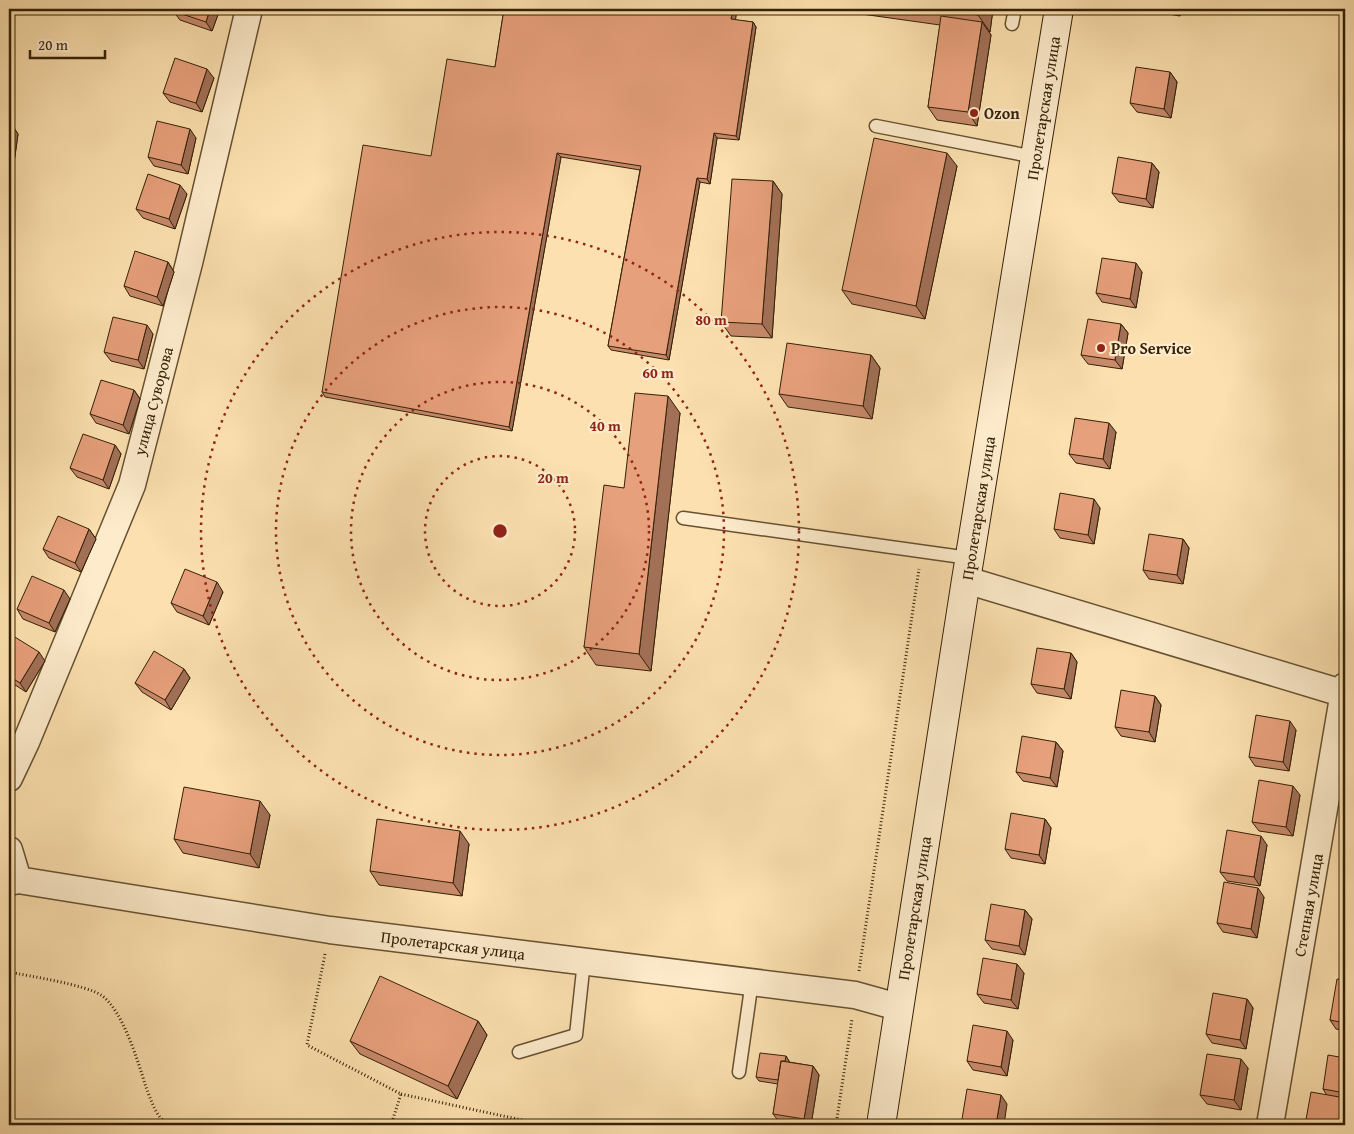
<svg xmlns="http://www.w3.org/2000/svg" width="1354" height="1134" font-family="'Gentium Book Plus',serif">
  <rect width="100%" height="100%" fill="#fce0af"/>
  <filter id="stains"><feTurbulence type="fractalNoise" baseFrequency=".004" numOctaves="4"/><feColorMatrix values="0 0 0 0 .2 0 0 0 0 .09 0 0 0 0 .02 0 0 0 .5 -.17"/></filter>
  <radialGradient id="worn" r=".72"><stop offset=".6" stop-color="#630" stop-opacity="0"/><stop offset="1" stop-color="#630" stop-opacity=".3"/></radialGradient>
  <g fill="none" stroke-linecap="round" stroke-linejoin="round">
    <g stroke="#665131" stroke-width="15">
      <path id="service" d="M1012 24 1015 9
        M876 126 1035 157
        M683 518 969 558
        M519 1052 576 1035 584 961
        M739 1072 752 981"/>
    </g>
    <g stroke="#665131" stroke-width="29">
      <path id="minor" d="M966 580 1345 694
        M9 778 26 742 132 485 189 263 249 9
        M9 850 18 880
        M9 882 18 880 330 930 855 995 898 1007
        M1270 1125 1345 686"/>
    </g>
    <g stroke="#342107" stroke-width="30">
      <path id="secondary" d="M881 1125 966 580 1059 9"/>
    </g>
    <path stroke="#342107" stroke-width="3" stroke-dasharray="1 2.5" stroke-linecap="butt" d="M325 954 307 1045 401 1094 391 1125
      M859 971 919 569
      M9 972C29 976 86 985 101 995 123 1010 138 1062 146 1087 151 1100 156 1118 169 1125
      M401 1094 545 1125
      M836 1125 852 1019"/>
    <use href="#service" stroke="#fdebcb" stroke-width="12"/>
    <use href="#minor" stroke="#fdebcb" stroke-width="26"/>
    <use href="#secondary" stroke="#fdebcb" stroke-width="28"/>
  </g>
  <path fill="#c78a6b" stroke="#342107" d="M220 9 212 31 180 20 173 11Z
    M504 9H737L735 20 753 22 756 27 739 140 717 138 710 184 700 182 669 360 611 350 608 346 640 170 561 157 512 431 325 397 322 392 495 67Z
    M826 9H993L990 32H989L991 35 977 126 937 120 928 107 940 25Z
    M1145 9H1181L1180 16 1146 10Z
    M1170 72 1177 82 1171 118 1137 112 1130 103Z
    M214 78 202 112 170 102 163 93Z
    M9 125H12L18 134 13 170H9Z
    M196 138 188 174 154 166 148 157Z
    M1152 163 1159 172 1153 208 1119 202 1112 193Z
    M957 166 925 319 852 304 842 290Z
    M773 181 782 194 772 338 731 336 721 322Z
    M187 194 175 229 143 218 136 209Z
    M168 262 174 272 163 306 130 296 124 286Z
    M1142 272 1136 308 1102 302 1096 293Z
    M1121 324 1128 333 1122 369 1088 364 1081 355Z
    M153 334 144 369 111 361 104 352Z
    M871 355 880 368 872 419 788 407 779 394Z
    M134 390 140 399 129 434 96 423 90 414Z
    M680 413 651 671 596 665 584 647 624 488Z
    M1116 432 1110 469 1076 463 1069 454Z
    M115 445 121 454 109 489 77 477 70 468Z
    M1100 508 1094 544 1060 538 1054 529Z
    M89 529 96 539 81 572 49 558 43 549Z
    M1183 539 1189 548 1183 584 1149 579 1143 570Z
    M223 592 209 625 177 612 171 603Z
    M70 599 55 632 23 619 17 609Z
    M9 635 45 661 26 692 9 681Z
    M1071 653 1077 662 1071 699 1037 693 1031 684Z
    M184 669 190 678 171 710 142 692 135 683Z
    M1155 696 1161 705 1155 742 1121 736 1115 727Z
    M1296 730 1289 771 1255 766 1249 757Z
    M1056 742 1063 751 1057 787 1023 781 1016 772Z
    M1300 795 1293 836 1259 831 1252 822Z
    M270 815 259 868 183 853 174 839Z
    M1045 819 1051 828 1045 864 1011 858 1005 849Z
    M469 844 462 896 379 885 370 871Z
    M1267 845 1260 886 1227 881 1220 872Z
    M1264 897 1257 938 1223 932 1217 923Z
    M1025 910 1032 919 1025 955 992 949 985 940Z
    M1024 973 1018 1009 984 1003 977 994Z
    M1345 980V1031L1336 1029 1330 1020Z
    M1247 999 1253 1008 1246 1049 1212 1043 1206 1034Z
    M478 1021 487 1035 457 1099 360 1054 350 1041Z
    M1013 1040 1007 1076 973 1070 967 1061Z
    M786 1056 789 1061V1062L813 1066 819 1075 811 1125H794L780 1123 773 1114 778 1084 759 1081 756 1077Z
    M1345 1058V1125L1323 1089Z
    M1248 1068 1241 1110 1207 1104 1200 1095Z"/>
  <path fill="#a27057" stroke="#342107" d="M210 9H220L212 31 206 22Z
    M733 9H737L735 24 731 19Z
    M979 9H993L990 32 978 15Z
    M1175 9H1181L1180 16Z
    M753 22 756 27 739 140 736 136Z
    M982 22 991 35 977 126 968 112Z
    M207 69 214 78 202 112 196 103Z
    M1170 72 1177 82 1171 118 1164 109Z
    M12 125 18 134 13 170 9 165V144Z
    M190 129 196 138 188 174 181 165Z
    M714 133 717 138 710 184 707 179Z
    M557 153 561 157 512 431 509 427Z
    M947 153 957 166 925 319 916 306Z
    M1152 163 1159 172 1153 208 1146 199Z
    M697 178 700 182 669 360 666 355Z
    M773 181 782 194 772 338 762 324Z
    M180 185 187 194 175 229 169 219Z
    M168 262 174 272 163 306 157 297Z
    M1136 263 1142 272 1136 308 1130 299Z
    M1121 324 1128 333 1122 369 1115 360Z
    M147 325 153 334 144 369 138 360Z
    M871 355 880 368 872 419 863 406Z
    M134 390 140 399 129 434 123 425Z
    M668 396 680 413 651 671 639 654Z
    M1109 423 1116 432 1110 469 1103 459Z
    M115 445 121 454 109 489 103 480Z
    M1094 499 1100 508 1094 544 1088 535Z
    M89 529 96 539 81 572 75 563Z
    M1183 539 1189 548 1183 584 1177 575Z
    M217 582 223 592 209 625 203 616Z
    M64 590 70 599 55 632 49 623Z
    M39 652 45 661 26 692 20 683Z
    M1071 653 1077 662 1071 699 1064 689Z
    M184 669 190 678 171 710 165 700Z
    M1155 696 1161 705 1155 742 1149 732Z
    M1290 721 1296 730 1289 771 1283 762Z
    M1056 742 1063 751 1057 787 1050 778Z
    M1293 786 1300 795 1293 836 1286 827Z
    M260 801 270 815 259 868 250 854Z
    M1045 819 1051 828 1045 864 1039 855Z
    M460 831 469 844 462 896 453 883Z
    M1261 836 1267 845 1260 886 1254 877Z
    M1258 888 1264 897 1257 938 1251 929Z
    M1025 910 1032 919 1025 955 1019 946Z
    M1017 964 1024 973 1018 1009 1011 1000Z
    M1247 999 1253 1008 1246 1049 1240 1040Z
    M478 1021 487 1035 457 1099 448 1086Z
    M1007 1031 1013 1040 1007 1076 1001 1067Z
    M786 1056 789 1061 785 1085 782 1080Z
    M1241 1059 1248 1068 1241 1110 1234 1100Z
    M813 1066 819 1075 811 1125H809L804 1119Z
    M1001 1095 1007 1104 1004 1125H996Z
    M1345 1098V1125H1340Z"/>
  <path fill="#e7a07c" stroke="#342107" d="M174 9H210L206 22 173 11Z
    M504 9H733L731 19 753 22 736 136 714 133 707 179 697 178 666 355 608 346 641 166 557 153 509 427 322 392 363 145 431 156 447 59 495 67Z
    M935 9H979L978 15Z
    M941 16 982 22 968 112 928 107Z
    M175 58 207 69 196 103 163 93Z
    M1136 67 1170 72 1164 109 1130 103Z
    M157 121 190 129 181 165 148 157Z
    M9 125H12L9 144Z
    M874 138 947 153 916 306 842 290Z
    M1118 157 1152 163 1146 199 1112 193Z
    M148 174 180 185 169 219 136 209Z
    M732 179 773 181 762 324 721 322Z
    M135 251 168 262 157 297 124 286Z
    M1102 258 1136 263 1130 299 1096 293Z
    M113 317 147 325 138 360 104 352Z
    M1088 319 1121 324 1115 360 1081 355Z
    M787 343 871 355 863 406 779 394Z
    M101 380 134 390 123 425 90 414Z
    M635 393 668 396 639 654 584 647 604 485 624 488Z
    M1075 418 1109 423 1103 459 1069 454Z
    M83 434 115 445 103 480 70 468Z
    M1060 493 1094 499 1088 535 1054 529Z
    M58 516 89 529 75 563 43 549Z
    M1149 534 1183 539 1177 575 1143 570Z
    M185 569 217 582 203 616 171 603Z
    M32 576 64 590 49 623 17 609Z
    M10 634 39 652 20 683 9 676V635Z
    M1037 648 1071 653 1064 689 1031 684Z
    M154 651 184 669 165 700 135 683Z
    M1121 690 1155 696 1149 732 1115 727Z
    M1256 715 1290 721 1283 762 1249 757Z
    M1022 736 1056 742 1050 778 1016 772Z
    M1259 780 1293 786 1286 827 1252 822Z
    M184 787 260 801 250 854 174 839Z
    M1011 813 1045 819 1039 855 1005 849Z
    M377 819 460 831 453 883 370 871Z
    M1227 830 1261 836 1254 877 1220 872Z
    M1224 882 1258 888 1251 929 1217 923Z
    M991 904 1025 910 1019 946 985 940Z
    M1345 923V935L1343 934Z
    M983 958 1017 964 1011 1000 977 994Z
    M380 976 478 1021 448 1086 350 1041Z
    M1337 979 1345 980V1023L1330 1020Z
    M1213 993 1247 999 1240 1040 1206 1034Z
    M973 1025 1007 1031 1001 1067 967 1061Z
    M760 1053 786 1056 785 1061H781L778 1080 756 1077Z
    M1207 1054 1241 1059 1234 1100 1200 1095Z
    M1328 1055 1345 1058V1093L1323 1089Z
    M781 1061 813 1066 804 1119 773 1114Z
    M967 1089 1001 1095 996 1125H961Z
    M1311 1092 1345 1098 1340 1125H1305Z
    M1199 1123 1213 1125H1198Z"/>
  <g fill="none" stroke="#8f2418" stroke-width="2.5" stroke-dasharray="2.5 5">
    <circle cx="500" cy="531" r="75"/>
    <circle cx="500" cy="531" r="149"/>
    <circle cx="500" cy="531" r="224"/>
    <circle cx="500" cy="531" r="299"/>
  </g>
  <g fill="#8f2418" stroke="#fdebcb" stroke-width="2">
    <circle cx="974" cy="113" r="5"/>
    <circle cx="1101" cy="348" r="5"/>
  </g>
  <g text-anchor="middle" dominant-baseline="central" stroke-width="4.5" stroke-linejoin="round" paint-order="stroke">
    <g font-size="16" fill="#342107" stroke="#fdebcb">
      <text transform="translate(1043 108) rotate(-81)">Пролетарская улица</text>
      <text transform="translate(153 401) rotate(-75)">улица Суворова</text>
      <text transform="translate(978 508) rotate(-81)">Пролетарская улица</text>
      <text transform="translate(1308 905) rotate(-80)">Степная улица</text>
      <text transform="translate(914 908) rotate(-81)">Пролетарская улица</text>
      <text transform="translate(453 945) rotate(7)">Пролетарская улица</text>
    </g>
    <g font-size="16" font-weight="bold" fill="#342107" stroke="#fdebcb" text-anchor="start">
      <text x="984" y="113">Ozon</text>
      <text x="1111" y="348">Pro Service</text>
    </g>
  </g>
  <circle cx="500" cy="531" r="8" fill="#8f2418" stroke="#fdebcb" stroke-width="2.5"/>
  <g font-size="15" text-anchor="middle" font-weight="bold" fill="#8f2418" stroke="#fdebcb" stroke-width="4.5" stroke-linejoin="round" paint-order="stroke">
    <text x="711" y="325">80 m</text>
    <text x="658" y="378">60 m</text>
    <text x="605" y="431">40 m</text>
    <text x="553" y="483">20 m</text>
  </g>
  <rect width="1354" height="1134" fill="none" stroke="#fce0af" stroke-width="30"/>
  <rect x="10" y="10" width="1334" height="1114" fill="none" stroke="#342107" stroke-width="2.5"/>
  <rect x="15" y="15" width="1324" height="1104" fill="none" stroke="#342107"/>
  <path d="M30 50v8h75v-8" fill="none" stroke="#342107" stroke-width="2.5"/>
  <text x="38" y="50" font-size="15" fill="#342107" stroke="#fdebcb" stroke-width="4" paint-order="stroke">20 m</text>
  <rect width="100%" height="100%" filter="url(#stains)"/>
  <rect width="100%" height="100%" fill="url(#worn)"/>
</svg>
